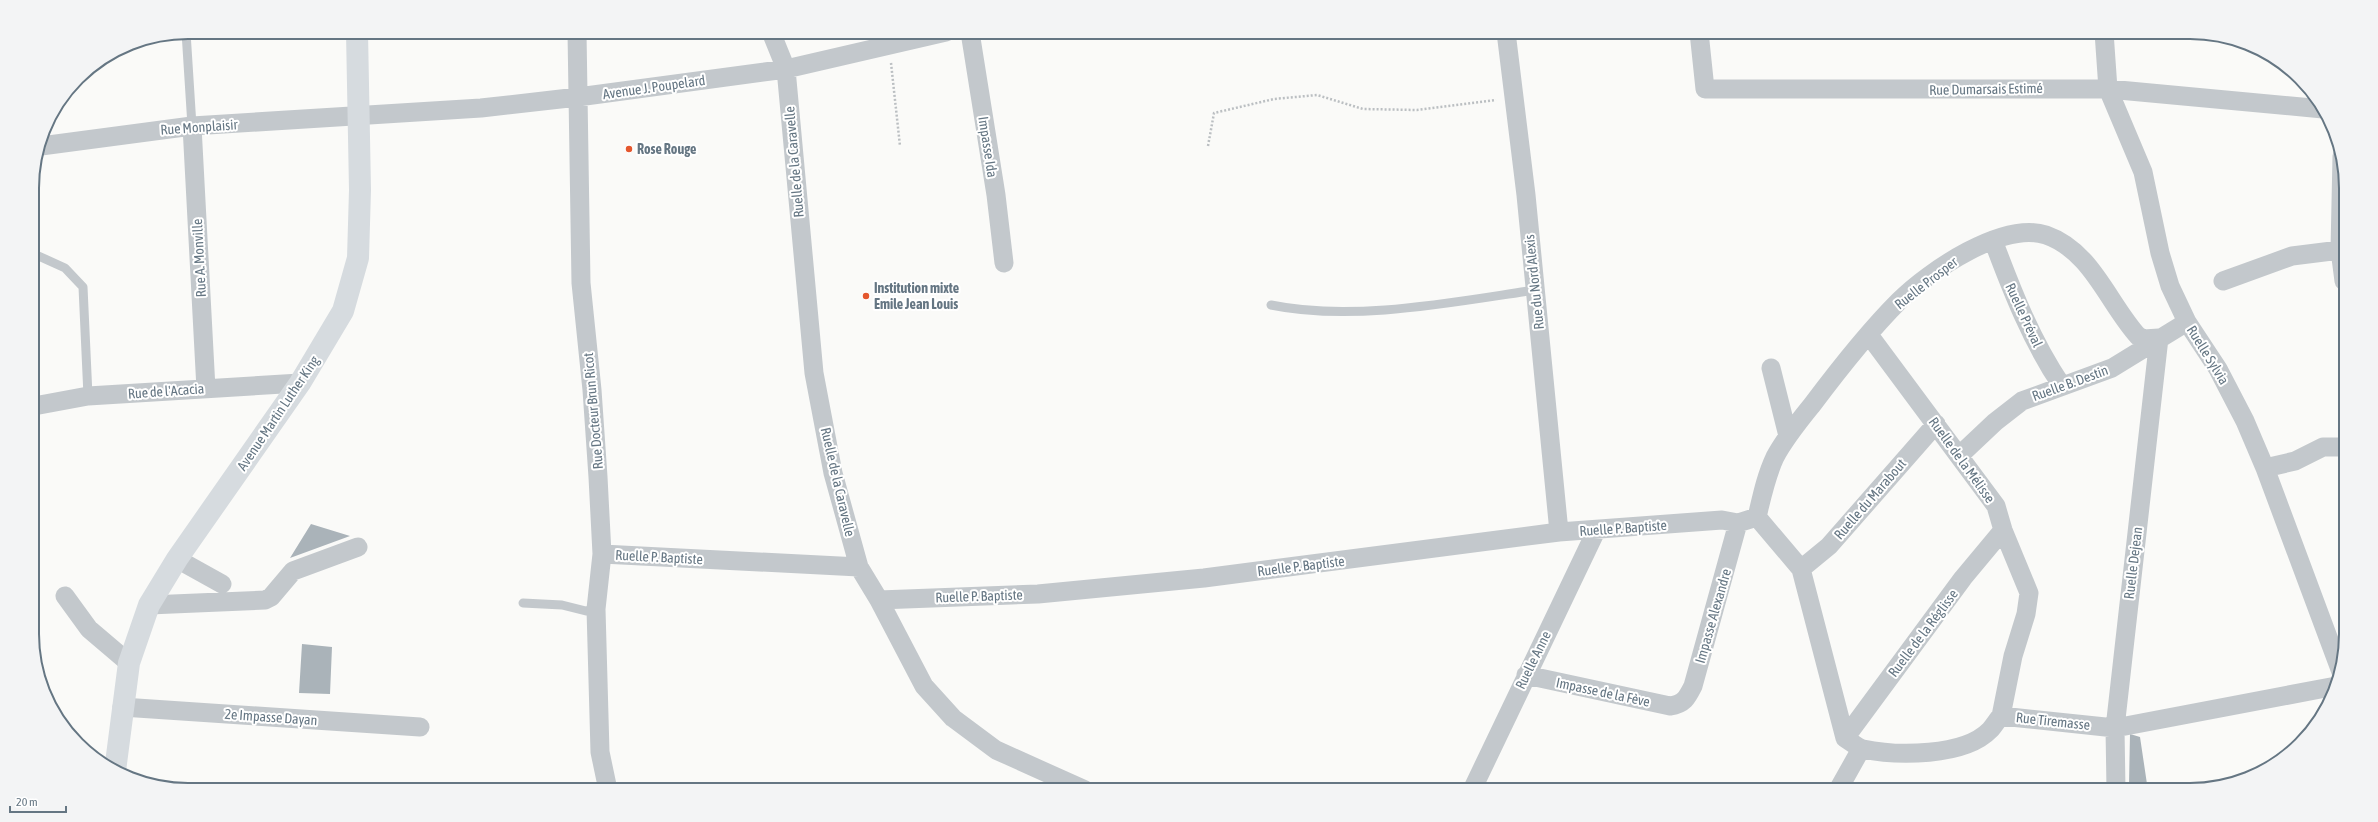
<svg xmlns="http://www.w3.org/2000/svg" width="2378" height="822" font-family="'Asap Condensed',sans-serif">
  <rect width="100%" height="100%" fill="#fafaf8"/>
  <path fill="#aab3b9" d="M311 524 350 536 290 558Z
    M302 644 332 647 330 694 299 693Z
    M2130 734 2140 737 2147 784 2129 785Z"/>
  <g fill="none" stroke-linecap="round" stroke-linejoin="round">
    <path stroke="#bbbfc2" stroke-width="2.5" stroke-dasharray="2 2" stroke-linecap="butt" d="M891 63 900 146
      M1208 146 1214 113 1274 99 1317 95 1363 109 1417 110 1496 100"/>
    <path stroke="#c3c8cc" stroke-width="9" d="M186 32 192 126
      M34 254 65 268 83 287 88 396
      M1271 305C1353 322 1453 302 1535 290
      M523 603 562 605 586 611 596 609"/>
    <path stroke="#c3c8cc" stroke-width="19" d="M577 32 581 283 592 390 598 477 602 554 596 609 600 752 608 790
      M771 32 786 69 814 373 833 473 859 567 879 600 924 686 953 718 996 750 1085 790
      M970 32 996 195 1004 263
      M1506 32 1526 195 1559 532
      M1699 32 1705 89H2108L2323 109
      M2104 32 2108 89 2143 172 2160 253 2170 286 2187 322 2218 369 2245 421 2265 468 2341 672
      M192 126 206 389
      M41 146 192 126 481 108 578 97 786 69 946 32
      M2342 156 2340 250 2344 281
      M1993 240C2012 291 2032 342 2062 386
      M2223 281 2292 256 2340 250
      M1869 335 1996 506 2003 530 2029 593 2026 614 2013 656 2001 716
      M1771 368 1788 436
      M34 406 88 396 300 383
      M1960 455 1995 422 2022 401 2112 368 2187 322
      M2265 468 2295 461 2323 447H2345
      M1757 517C1762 496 1766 476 1775 457 1785 438 1799 421 1812 405 1839 369 1868 332 1899 301 1929 271 2003 221 2046 235 2092 251 2108 303 2138 336L2144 339 2159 338 2115 728 2116 790
      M602 554 859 567
      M177 559 222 584
      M1801 569 1829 546 1936 424
      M65 596 89 629 129 663
      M879 600 1038 594 1204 578 1559 532 1722 520 1738 523 1757 517 1801 569 1845 738C1850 741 1857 747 1863 749 1896 756 1964 757 1990 730 1994 726 1997 720 2001 716L2115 728 2336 686
      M149 605 265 600 271 597 293 571 358 547
      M1526 675 1670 706C1684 704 1687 698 1693 686L1738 523
      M122 707 420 727
      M1845 738 1963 578 2003 530
      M1472 790 1596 531
      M1838 790 1861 749"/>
    <path stroke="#d6dbdf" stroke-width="22" d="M115 771 129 663 149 605 177 559 300 383 343 311 358 258 360 190 357 32"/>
  </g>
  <g fill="#e4572e" stroke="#fff" stroke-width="1.5">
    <circle cx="629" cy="149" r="4"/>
    <circle cx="866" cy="296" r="4"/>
  </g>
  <g text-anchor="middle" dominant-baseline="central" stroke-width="4" stroke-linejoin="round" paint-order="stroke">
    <g font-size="14" fill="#657683" stroke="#fff">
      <text transform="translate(654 87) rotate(-8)">Avenue J. Poupelard</text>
      <text transform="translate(1986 89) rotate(-1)">Rue Dumarsais Estimé</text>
      <text transform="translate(199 127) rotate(-4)">Rue Monplaisir</text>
      <text transform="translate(988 147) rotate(81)">Impasse Ida</text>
      <text transform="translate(794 162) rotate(-95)">Ruelle de la Caravelle</text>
      <text transform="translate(199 258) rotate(-93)">Rue A. Monville</text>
      <text transform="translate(1534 282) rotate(-96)">Rue du Nord Alexis</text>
      <text transform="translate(1926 283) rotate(-38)">Ruelle Prosper</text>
      <text transform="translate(2024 315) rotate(65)">Ruelle Préval</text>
      <text transform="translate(2208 355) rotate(58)">Ruelle Sylvia</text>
      <text transform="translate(2070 383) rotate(-20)">Ruelle B. Destin</text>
      <text transform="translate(166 391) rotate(-4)">Rue de l'Acacia</text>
      <text transform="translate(593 411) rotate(-95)">Rue Docteur Brun Ricot</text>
      <text transform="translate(278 413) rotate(-56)">Avenue Martin Luther King</text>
      <text transform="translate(1962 460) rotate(54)">Ruelle de la Mélisse</text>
      <text transform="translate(838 482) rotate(77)">Ruelle de la Caravelle</text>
      <text transform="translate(1870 499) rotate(-49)">Ruelle du Marabout</text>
      <text transform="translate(1623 528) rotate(-4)">Ruelle P. Baptiste</text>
      <text transform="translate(659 557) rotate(3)">Ruelle P. Baptiste</text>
      <text transform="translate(2133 563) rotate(-83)">Ruelle Dejean</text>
      <text transform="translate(1301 566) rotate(-7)">Ruelle P. Baptiste</text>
      <text transform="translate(979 596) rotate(-2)">Ruelle P. Baptiste</text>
      <text transform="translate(1713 616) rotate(-74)">Impasse Alexandre</text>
      <text transform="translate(1923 633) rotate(-53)">Ruelle de la Réglisse</text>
      <text transform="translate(1533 660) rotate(-64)">Ruelle Anne</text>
      <text transform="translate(1603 692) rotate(12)">Impasse de la Fève</text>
      <text transform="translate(271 717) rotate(4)">2e Impasse Dayan</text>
      <text transform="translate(2053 721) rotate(6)">Rue Tiremasse</text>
    </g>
    <g font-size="14" font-weight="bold" fill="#657683" stroke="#fff" text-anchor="start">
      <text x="637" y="149">Rose Rouge</text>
      <text x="874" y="288">Institution mixte<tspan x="874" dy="16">Emile Jean Louis</tspan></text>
    </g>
  </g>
  <path d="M0 0H2378V822H0ZM188 39H2190A149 149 0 0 1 2339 188V634A149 149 0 0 1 2190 783H188A149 149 0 0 1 39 634V188A149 149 0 0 1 188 39Z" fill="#f3f4f5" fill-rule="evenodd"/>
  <path fill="none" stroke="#657683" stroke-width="2" d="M188 39H2190A149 149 0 0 1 2339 188V634A149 149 0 0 1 2190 783H188A149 149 0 0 1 39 634V188A149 149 0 0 1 188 39Z"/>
  <path d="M10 806v6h56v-6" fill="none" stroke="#657683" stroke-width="2"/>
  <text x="16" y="806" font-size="12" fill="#657683" stroke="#ffffff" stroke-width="3" paint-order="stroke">20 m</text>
</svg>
